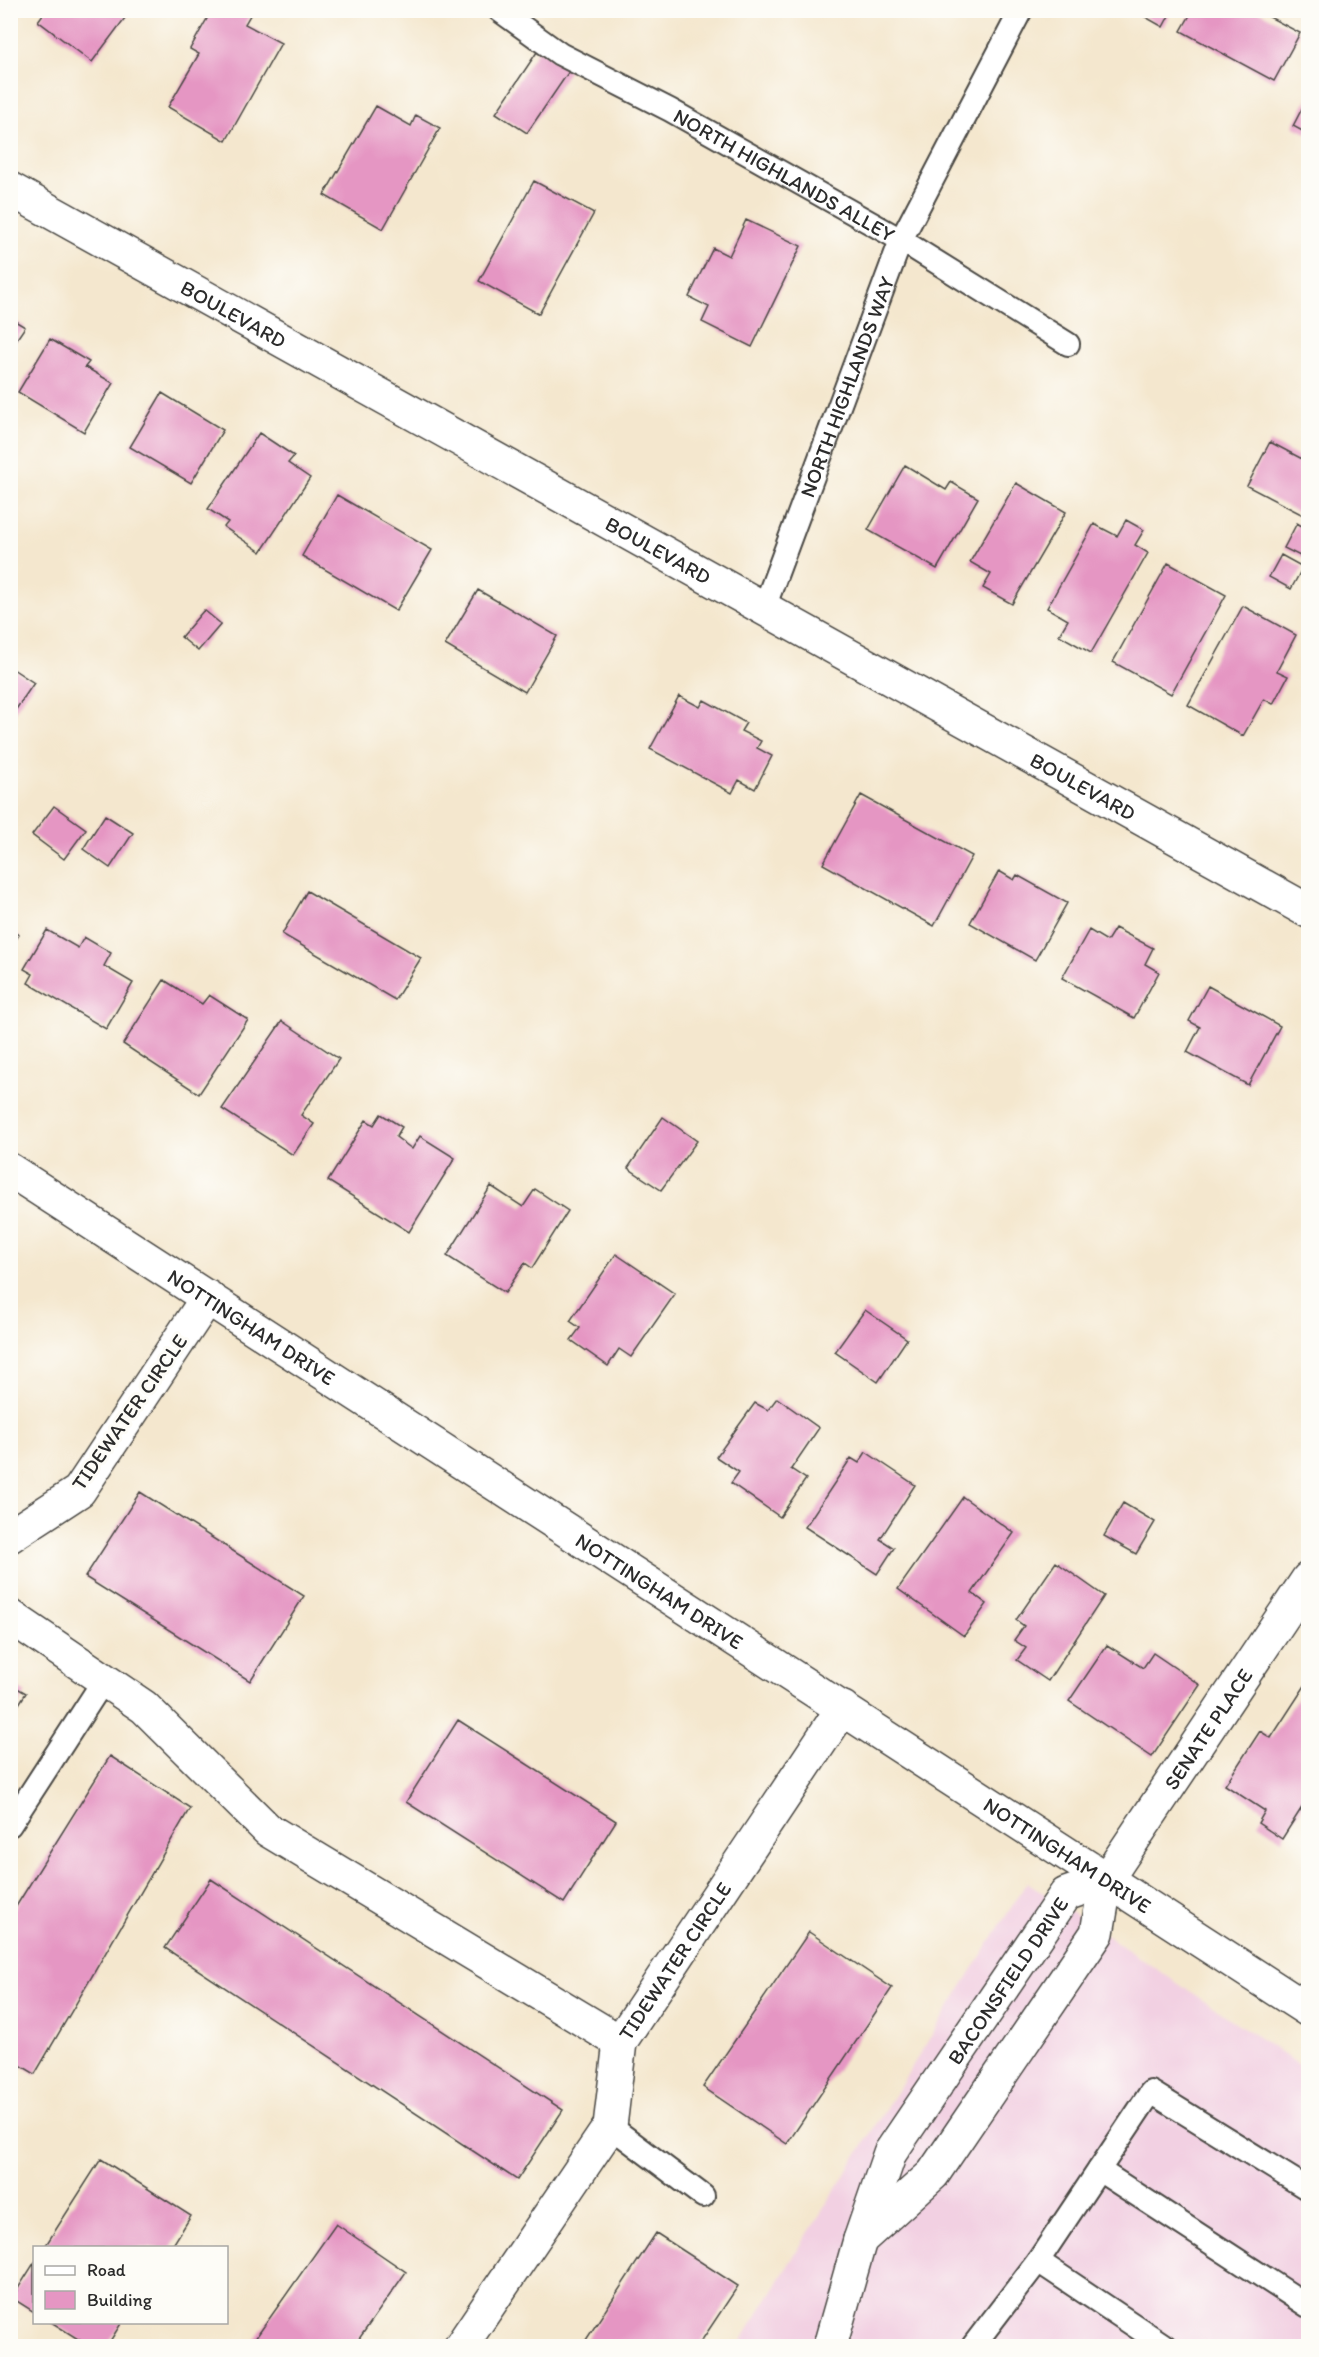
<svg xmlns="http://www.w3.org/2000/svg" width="1319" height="2357" font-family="Itim,sans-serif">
  <rect width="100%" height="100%" fill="#fdfcf7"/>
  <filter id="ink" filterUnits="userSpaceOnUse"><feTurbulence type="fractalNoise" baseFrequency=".0167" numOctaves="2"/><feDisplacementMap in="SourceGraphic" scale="12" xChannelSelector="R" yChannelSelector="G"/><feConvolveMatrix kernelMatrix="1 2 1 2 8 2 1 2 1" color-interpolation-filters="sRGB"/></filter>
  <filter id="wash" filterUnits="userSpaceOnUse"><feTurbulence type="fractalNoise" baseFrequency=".008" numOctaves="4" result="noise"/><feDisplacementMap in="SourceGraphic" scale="24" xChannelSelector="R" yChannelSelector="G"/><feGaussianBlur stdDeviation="1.35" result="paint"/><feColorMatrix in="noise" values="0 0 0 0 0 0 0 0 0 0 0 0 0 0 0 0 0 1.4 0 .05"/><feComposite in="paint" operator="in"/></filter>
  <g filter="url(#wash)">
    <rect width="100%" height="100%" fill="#f4e7ce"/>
    <path fill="#f2d0e2" d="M1027 1882 1308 2071V2346H738Z"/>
    <g id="blocks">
      <path fill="#e596c3" d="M46 10H131L92 62 38 21Z
        M212 10H253L245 24 281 43 226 141 168 107 199 54 190 49Z
        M1133 10H1172L1163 27Z
        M1193 10H1256L1300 33 1274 81 1181 31Z
        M539 49 570 70 527 133 496 113Z
        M1308 97V134L1293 126Z
        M376 106 411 126 416 115 440 128 383 229 324 195Z
        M534 181 594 213 539 314 479 281Z
        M746 220 801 246 752 347 702 322 709 307 689 297 713 248 729 256Z
        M10 318 25 327 10 349Z
        M50 339 89 362 85 367 113 383 84 432 18 392Z
        M162 393 223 430 191 483 130 447Z
        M259 433 294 456 288 463 310 478 261 552 224 527 228 522 208 509Z
        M1270 442 1308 462V472L1303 483 1308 485V507L1303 515 1247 486Z
        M905 465 946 490 951 482 978 498 937 569 868 530Z
        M1016 483 1066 512 1012 604 983 588 991 574 970 562Z
        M337 495 432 550 396 611 302 556Z
        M1126 520 1144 530 1135 545 1148 553 1091 653 1059 635 1068 620 1047 608 1094 524 1117 536Z
        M1297 523 1308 530V554L1306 559 1284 548Z
        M1281 555 1303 567 1291 589 1269 577Z
        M1168 563 1226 595 1171 694 1113 662Z
        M478 590 557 636 525 692 445 645Z
        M1243 606 1296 635 1277 671 1288 676 1273 704 1264 699 1243 736 1188 705Z
        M204 610 221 624 198 651 181 637Z
        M10 667 34 683 10 718Z
        M679 696 700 707 704 700 746 723 741 731 761 741 757 748 772 756 755 789 739 780 732 793 650 749Z
        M861 795 972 856 934 926 823 864Z
        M54 806 86 829 64 859 32 835Z
        M105 815 133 833 110 868 83 849Z
        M999 871 1014 880 1017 875 1067 903 1035 960 970 923Z
        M307 891 421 958 395 1000 282 934Z
        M1115 928 1153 948 1145 964 1159 972 1134 1018 1062 978 1089 930 1107 941Z
        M10 930 19 935 10 948Z
        M47 930 78 948 84 937 111 953 104 966 133 983 106 1029 28 983 33 974 24 969Z
        M164 980 202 1004 209 995 248 1020 199 1094 123 1044Z
        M1208 986 1280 1026 1248 1085 1187 1052 1200 1027 1189 1021Z
        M282 1021 339 1059 301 1115 314 1124 293 1155 222 1109Z
        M381 1114 402 1127 396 1137 412 1149 420 1136 455 1158 409 1232 328 1181 366 1120 374 1125Z
        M663 1117 697 1141 661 1190 628 1168Z
        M491 1186 523 1207 535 1189 568 1211 532 1268 525 1263 505 1293 447 1256Z
        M616 1254 675 1294 631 1357 619 1349 608 1366 571 1340 580 1328 570 1321Z
        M865 1310 907 1339 878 1382 835 1352Z
        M777 1398 819 1428 791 1469 806 1479 780 1517 731 1483 739 1472 716 1457 755 1403 768 1410Z
        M866 1452 915 1485 880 1539 894 1548 877 1574 805 1527 851 1458 859 1463Z
        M140 1492 304 1596 250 1681 85 1577Z
        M963 1497 1014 1533 972 1593 987 1604 964 1636 898 1589Z
        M1123 1503 1155 1522 1136 1554 1104 1536Z
        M1056 1562 1104 1596 1048 1681 1017 1660 1026 1648 1014 1640 1024 1626 1016 1620Z
        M1107 1645 1143 1668 1153 1653 1200 1685 1152 1757 1069 1701Z
        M1308 1681V1798L1282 1839 1258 1823 1265 1811 1225 1785 1260 1731 1271 1738Z
        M10 1684 26 1693 10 1718Z
        M458 1720 616 1821 564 1903 406 1802Z
        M110 1756 190 1808 35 2074 10 2059V1916Z
        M211 1879 563 2110 517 2180 165 1948Z
        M809 1932 892 1988 787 2144 703 2087Z
        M101 2159 191 2216 171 2248H44Z
        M336 2224 406 2272 354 2346H250Z
        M656 2233 738 2286 698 2346H582Z
        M34 2263V2312L12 2298Z
        M51 2322H122L107 2346H89Z"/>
    </g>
  </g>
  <g filter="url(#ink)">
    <use href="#blocks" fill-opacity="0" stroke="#494743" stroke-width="1.5"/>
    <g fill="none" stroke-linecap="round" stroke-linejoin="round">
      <g stroke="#494743" stroke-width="26">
        <g id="lane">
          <path id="s1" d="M499 10 560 54 670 110 901 240 1068 344"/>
          <path id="s2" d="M764 608 901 240 1021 10"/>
          <path d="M10 1825 104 1680"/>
          <path d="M610 2126 703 2196"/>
          <path d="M1099 2170 1308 2306"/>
          <path d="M1038 2261 1165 2346"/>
          <path d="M973 2346 1038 2261 1151 2092 1308 2189"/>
        </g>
      </g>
      <g stroke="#494743" stroke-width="36">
        <g id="street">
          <path id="s3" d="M10 189 1308 911"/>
          <path id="s4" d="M10 1170 1308 2010"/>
          <path d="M10 1536 79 1491 208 1297"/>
          <path d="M10 1616 144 1707 268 1830 620 2042"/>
          <path id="s5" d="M860 2240 933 2174 1097 1933 1106 1880 1308 1579"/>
          <path id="s6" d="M461 2346 610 2126 620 2042 843 1708"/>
          <path id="s7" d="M830 2346 860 2240 890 2153 1066 1894 1106 1880"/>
        </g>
      </g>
      <use href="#lane" stroke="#fff" stroke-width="22"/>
      <use href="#street" stroke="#fff" stroke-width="33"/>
    </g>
  </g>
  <g text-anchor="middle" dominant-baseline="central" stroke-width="6" stroke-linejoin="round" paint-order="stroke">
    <g font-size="21" fill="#2b2b2b" stroke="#fdfcf7">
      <text stroke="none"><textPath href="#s1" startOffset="330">NORTH HIGHLANDS ALLEY</textPath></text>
      <text stroke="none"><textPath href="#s3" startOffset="256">BOULEVARD</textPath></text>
      <text stroke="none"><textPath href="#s2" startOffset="236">NORTH HIGHLANDS WAY</textPath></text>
      <text stroke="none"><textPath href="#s3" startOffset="742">BOULEVARD</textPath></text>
      <text stroke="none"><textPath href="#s3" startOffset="1228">BOULEVARD</textPath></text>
      <text stroke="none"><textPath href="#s4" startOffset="288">NOTTINGHAM DRIVE</textPath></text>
      <text transform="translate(129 1412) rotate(-55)">TIDEWATER CIRCLE</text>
      <text stroke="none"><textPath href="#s4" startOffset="774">NOTTINGHAM DRIVE</textPath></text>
      <text stroke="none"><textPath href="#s5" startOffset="626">SENATE PLACE</textPath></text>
      <text stroke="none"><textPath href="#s4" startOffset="1260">NOTTINGHAM DRIVE</textPath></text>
      <text stroke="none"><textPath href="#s6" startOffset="448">TIDEWATER CIRCLE</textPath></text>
      <text stroke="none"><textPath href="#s7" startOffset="411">BACONSFIELD DRIVE</textPath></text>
    </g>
  </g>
  <rect width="1319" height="2357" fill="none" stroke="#fdfcf7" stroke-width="36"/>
  <rect x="33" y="2246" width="195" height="78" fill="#fdfcf7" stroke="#a9a8a5" stroke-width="1.5"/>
  <rect x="45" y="2266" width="30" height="9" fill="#ffffff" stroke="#a9a8a5" stroke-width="1.5"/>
  <text x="87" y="2276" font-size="18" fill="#2b2b2b">Road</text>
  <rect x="45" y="2291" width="30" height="18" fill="#e596c3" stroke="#a9a8a5" stroke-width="1.5"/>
  <text x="87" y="2306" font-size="18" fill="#2b2b2b">Building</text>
</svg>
